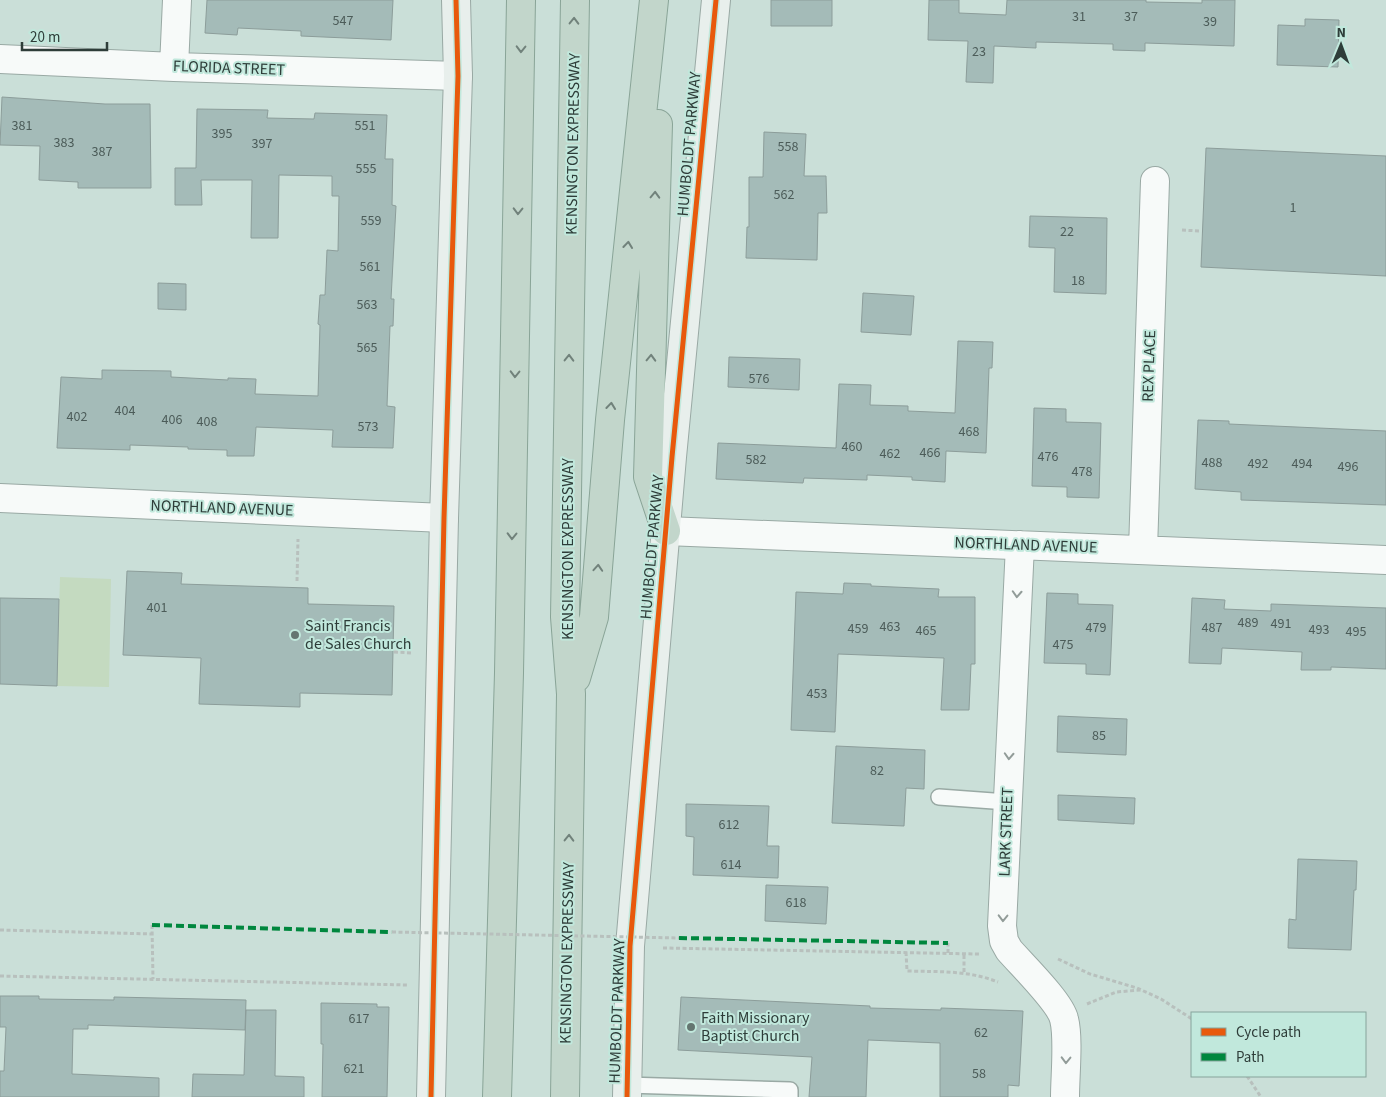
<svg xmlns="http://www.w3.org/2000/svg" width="1386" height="1097" font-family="'Source Sans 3',sans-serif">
  <rect width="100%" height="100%" fill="#cadfd8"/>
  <path fill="#c4dac0" d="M60 577 111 579 109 687 57 686Z"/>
  <path fill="#a4bbb8" stroke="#8c9d9a" d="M207 0H393L391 40 301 36V31L238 28 237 35 205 33Z
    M771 0H832V26H771Z
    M929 0H959V13L1006 15 1007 0H1146V2L1202 3V0H1235L1234 46 1145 43V51L1113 50V44L1036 42V48L994 46 993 83 966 82 968 41 928 40Z
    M1305 19 1339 20 1338 67 1277 65 1278 25 1305 26Z
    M2 97 105 104H150L151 188H78V182L39 180 40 146 0 145Z
    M197 109 268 110 267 118 314 119 315 113 387 115 385 159H393L392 205 396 206 391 299H394L393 326H390L387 406 395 407 393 448 332 447 333 430 256 427 254 456H227V450L188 449V447L130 445V450L57 448 61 377 102 379V370L171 371V377L228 380V378L256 379 255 394 318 396 320 325 318 324 320 295H325L327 250 338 251 339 196H332V176L279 175 278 238H251L252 180H201L202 205H175V168H196Z
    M764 132 806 134 804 176H826L827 213H818L817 260 746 258 747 227H749V177H763Z
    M1206 148 1386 156V276L1201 267Z
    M1030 216 1107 218 1106 294 1054 292 1055 248 1029 247Z
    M158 283 186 284V310L158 309Z
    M863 293 914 296 911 335 861 332Z
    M958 341 993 342 992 368H989L986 453 946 451 945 482 912 480V477L867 475V480L804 478 803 483 716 479 718 443 836 448 839 384 871 385 870 405 908 406V411L955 413Z
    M729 357 800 359 799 390 728 387Z
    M1034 408 1066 409V422L1101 423 1099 498 1067 497V487L1032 486Z
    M1198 420 1229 421V424L1386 431V505L1241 500V492L1195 489Z
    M127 571 182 573 181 584 308 588V604L394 606 392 695 300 693V707L199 704 201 658 123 655Z
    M844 583 871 584V586L939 589 938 597H975V664H971L969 710H941L944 658 838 654 835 732 791 730 796 592 843 594Z
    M1047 593 1078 594V604L1113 605 1110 675 1086 674V664L1044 663Z
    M0 598 59 599 57 686 0 684Z
    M1192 598 1225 600 1224 609 1271 611V604L1386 608V669L1331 667V670H1301L1302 652 1222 648 1221 664 1189 663Z
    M1058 716 1127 719 1126 755 1057 752Z
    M836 746 925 750 924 789 906 788 904 826 832 823Z
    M1058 795 1135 798 1134 824 1058 820Z
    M686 804 769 806 767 846H779L778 878 693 875 694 837 686 836Z
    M1298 859 1357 861 1356 890H1354L1351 950 1288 948 1289 919 1296 920Z
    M766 885 828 887 826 924 765 921Z
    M0 996H39V999L114 1000V997L246 1000 245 1030 88 1025V1029H73L72 1074 159 1078V1097H0V1071H4L6 1027H0Z
    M681 997 870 1006V1008L941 1010V1008L1023 1011 1019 1086 1008 1085V1097H940V1043L868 1040 866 1097H809L812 1057 678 1050Z
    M321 1003 377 1004V1007H389L387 1097H322L323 1044H321Z
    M246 1010H276L275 1076 304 1077V1097H192L193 1074 244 1075Z"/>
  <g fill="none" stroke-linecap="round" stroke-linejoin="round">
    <g stroke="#99a9a4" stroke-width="18">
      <path id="lane" d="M939 797 1007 802
        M627 1085 790 1090V1097"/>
    </g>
    <g stroke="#99a9a4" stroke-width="30">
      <path id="street" d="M0 59 174 67 458 76
        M174 67 177 0
        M0 498 444 518
        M666 531 1386 560
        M1020 545 1002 926 1004 941 1009 950C1022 965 1060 1002 1064 1019 1069 1038 1065 1076 1065 1097
        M1143 550 1155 181"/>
    </g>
    <g stroke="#99a9a4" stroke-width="30">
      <path id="secondary" d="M431 1097 444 518 458 76 456 0
        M627 1097 630 946 672 457 716 0"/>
    </g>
    <g stroke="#89a497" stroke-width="30">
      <path id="highway" d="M658 124 648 477 666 531
        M576 678 594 617 610 420 654 0
        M497 1097 509 673 521 0
        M565 1097 571 694 565 617 575 0"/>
    </g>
    <path stroke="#b8c0bd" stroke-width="3" stroke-dasharray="4 2.5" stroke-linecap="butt" d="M1182 230 1199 231
      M297 581 298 539
      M394 652 413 653
      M152 925 153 979
      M0 930 153 934
      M663 948 979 954
      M906 952 907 971C940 972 967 970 998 982
      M948 953V943
      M964 955V972
      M1058 959 1090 974 1137 988 1161 999 1192 1019
      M0 976 407 985
      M1087 1004 1116 992 1141 990
      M1247 1076 1261 1097"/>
    <use href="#lane" stroke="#f7faf9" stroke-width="15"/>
    <use href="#street" stroke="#f7faf9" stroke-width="28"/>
    <use href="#secondary" stroke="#e8efec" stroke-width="28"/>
    <use href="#highway" stroke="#c2d6cb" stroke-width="28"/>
    <path stroke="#b8c0bd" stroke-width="3" stroke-dasharray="4 2.5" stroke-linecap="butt" d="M392 932 679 938"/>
    <path stroke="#00873e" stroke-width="4" stroke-dasharray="8 4" stroke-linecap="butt" d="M152 925 392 932
      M679 938 948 943"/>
    <g stroke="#c1e8dc" stroke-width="8">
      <path id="cycleway" d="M431 1097 444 518 458 76 456 0
        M627 1097 630 946 672 457 716 0"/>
    </g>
    <use href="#cycleway" stroke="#e8590c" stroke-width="5"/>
  </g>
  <defs><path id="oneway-chevron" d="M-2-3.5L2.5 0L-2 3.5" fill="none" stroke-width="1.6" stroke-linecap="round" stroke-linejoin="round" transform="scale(1.25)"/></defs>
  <g stroke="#71827b">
    <use href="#oneway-chevron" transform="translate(574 21) rotate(-89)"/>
    <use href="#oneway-chevron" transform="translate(521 49) rotate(91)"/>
    <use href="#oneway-chevron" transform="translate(655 195) rotate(-88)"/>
    <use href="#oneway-chevron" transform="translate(518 211) rotate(91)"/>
    <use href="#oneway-chevron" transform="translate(628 245) rotate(-84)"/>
    <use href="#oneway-chevron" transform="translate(569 358) rotate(-89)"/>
    <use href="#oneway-chevron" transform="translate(651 358) rotate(-88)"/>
    <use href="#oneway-chevron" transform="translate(515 374) rotate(91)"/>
    <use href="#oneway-chevron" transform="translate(611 406) rotate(-84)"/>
    <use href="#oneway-chevron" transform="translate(512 536) rotate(91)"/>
    <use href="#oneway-chevron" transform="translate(598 568) rotate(-86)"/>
    <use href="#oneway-chevron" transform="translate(569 838) rotate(-89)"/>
  </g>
  <g stroke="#929c99">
    <use href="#oneway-chevron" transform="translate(1017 594) rotate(93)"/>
    <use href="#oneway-chevron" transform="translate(1009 756) rotate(93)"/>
    <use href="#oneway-chevron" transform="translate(1003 918) rotate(91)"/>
    <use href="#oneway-chevron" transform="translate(1066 1060) rotate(91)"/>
  </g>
  <g fill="#657671" stroke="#c1e8dc" stroke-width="2">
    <circle cx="295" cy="635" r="5"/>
    <circle cx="691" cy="1027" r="5"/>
  </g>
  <g text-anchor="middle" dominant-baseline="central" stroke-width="4" stroke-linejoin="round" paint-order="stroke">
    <g font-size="14" fill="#4c5c59">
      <text x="1079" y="17">31</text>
      <text x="1131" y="17">37</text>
      <text x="343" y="21">547</text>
      <text x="1210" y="22">39</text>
      <text x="979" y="52">23</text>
      <text x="22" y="126">381</text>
      <text x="365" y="126">551</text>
      <text x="222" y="134">395</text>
      <text x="64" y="143">383</text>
      <text x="262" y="144">397</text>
      <text x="788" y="147">558</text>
      <text x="102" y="152">387</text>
      <text x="366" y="169">555</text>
      <text x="784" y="195">562</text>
      <text x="1293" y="208">1</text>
      <text x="371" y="221">559</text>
      <text x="1067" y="232">22</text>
      <text x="370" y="267">561</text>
      <text x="1078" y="281">18</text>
      <text x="367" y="305">563</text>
      <text x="367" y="348">565</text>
      <text x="759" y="379">576</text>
      <text x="125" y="411">404</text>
      <text x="77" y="417">402</text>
      <text x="172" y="420">406</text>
      <text x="207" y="422">408</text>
      <text x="368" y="427">573</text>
      <text x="969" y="432">468</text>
      <text x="852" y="447">460</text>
      <text x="930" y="453">466</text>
      <text x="890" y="454">462</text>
      <text x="1048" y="457">476</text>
      <text x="756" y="460">582</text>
      <text x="1212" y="463">488</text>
      <text x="1258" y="464">492</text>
      <text x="1302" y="464">494</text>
      <text x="1348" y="467">496</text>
      <text x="1082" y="472">478</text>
      <text x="157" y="608">401</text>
      <text x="1248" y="623">489</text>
      <text x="1281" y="624">491</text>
      <text x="890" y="627">463</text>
      <text x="1096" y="628">479</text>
      <text x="1212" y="628">487</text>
      <text x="858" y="629">459</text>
      <text x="1319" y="630">493</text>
      <text x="926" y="631">465</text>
      <text x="1356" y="632">495</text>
      <text x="1063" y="645">475</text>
      <text x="817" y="694">453</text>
      <text x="1099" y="736">85</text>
      <text x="877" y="771">82</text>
      <text x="729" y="825">612</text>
      <text x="731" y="865">614</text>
      <text x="796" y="903">618</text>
      <text x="359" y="1019">617</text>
      <text x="981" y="1033">62</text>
      <text x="354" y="1069">621</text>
      <text x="979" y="1074">58</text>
    </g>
    <g font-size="16" fill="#2e3d39" stroke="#c1e8dc">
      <text transform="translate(229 68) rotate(2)">FLORIDA STREET</text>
      <text transform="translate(573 144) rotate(-89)">KENSINGTON EXPRESSWAY</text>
      <text transform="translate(689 144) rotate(-85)">HUMBOLDT PARKWAY</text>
      <text transform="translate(1149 366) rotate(-88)">REX PLACE</text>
      <text transform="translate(222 508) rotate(2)">NORTHLAND AVENUE</text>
      <text transform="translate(1026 545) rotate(2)">NORTHLAND AVENUE</text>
      <text transform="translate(652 547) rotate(-85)">HUMBOLDT PARKWAY</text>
      <text transform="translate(568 549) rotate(-90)">KENSINGTON EXPRESSWAY</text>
      <text transform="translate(1006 832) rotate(-88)">LARK STREET</text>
      <text transform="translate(567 953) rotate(-89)">KENSINGTON EXPRESSWAY</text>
      <text transform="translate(617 1011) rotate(-88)">HUMBOLDT PARKWAY</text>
    </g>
    <g font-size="16" fill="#2e3d39" stroke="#c1e8dc" text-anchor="start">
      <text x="305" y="626">Saint Francis<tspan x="305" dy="18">de Sales Church</tspan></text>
      <text x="701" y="1018">Faith Missionary<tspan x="701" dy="18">Baptist Church</tspan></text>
    </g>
  </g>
  <rect x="1191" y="1012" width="175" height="65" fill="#c1e8dc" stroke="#86a49b"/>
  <rect x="1201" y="1028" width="25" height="8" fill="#e8590c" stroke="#86a49b"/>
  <text x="1236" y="1037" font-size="15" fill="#2e3d39">Cycle path</text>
  <rect x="1201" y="1053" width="25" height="8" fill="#00873e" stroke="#86a49b"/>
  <text x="1236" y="1062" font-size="15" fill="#2e3d39">Path</text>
  <g transform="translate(1341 45) rotate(1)" stroke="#c1e8dc" stroke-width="4" paint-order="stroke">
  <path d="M0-4L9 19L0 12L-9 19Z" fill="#2e3d39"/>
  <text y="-8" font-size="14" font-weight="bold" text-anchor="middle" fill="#2e3d39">N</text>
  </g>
  <path d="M22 42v8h85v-8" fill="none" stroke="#2e3d39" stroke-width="2.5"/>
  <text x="30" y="42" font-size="15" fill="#2e3d39" stroke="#c1e8dc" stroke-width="4" paint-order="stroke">20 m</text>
</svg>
